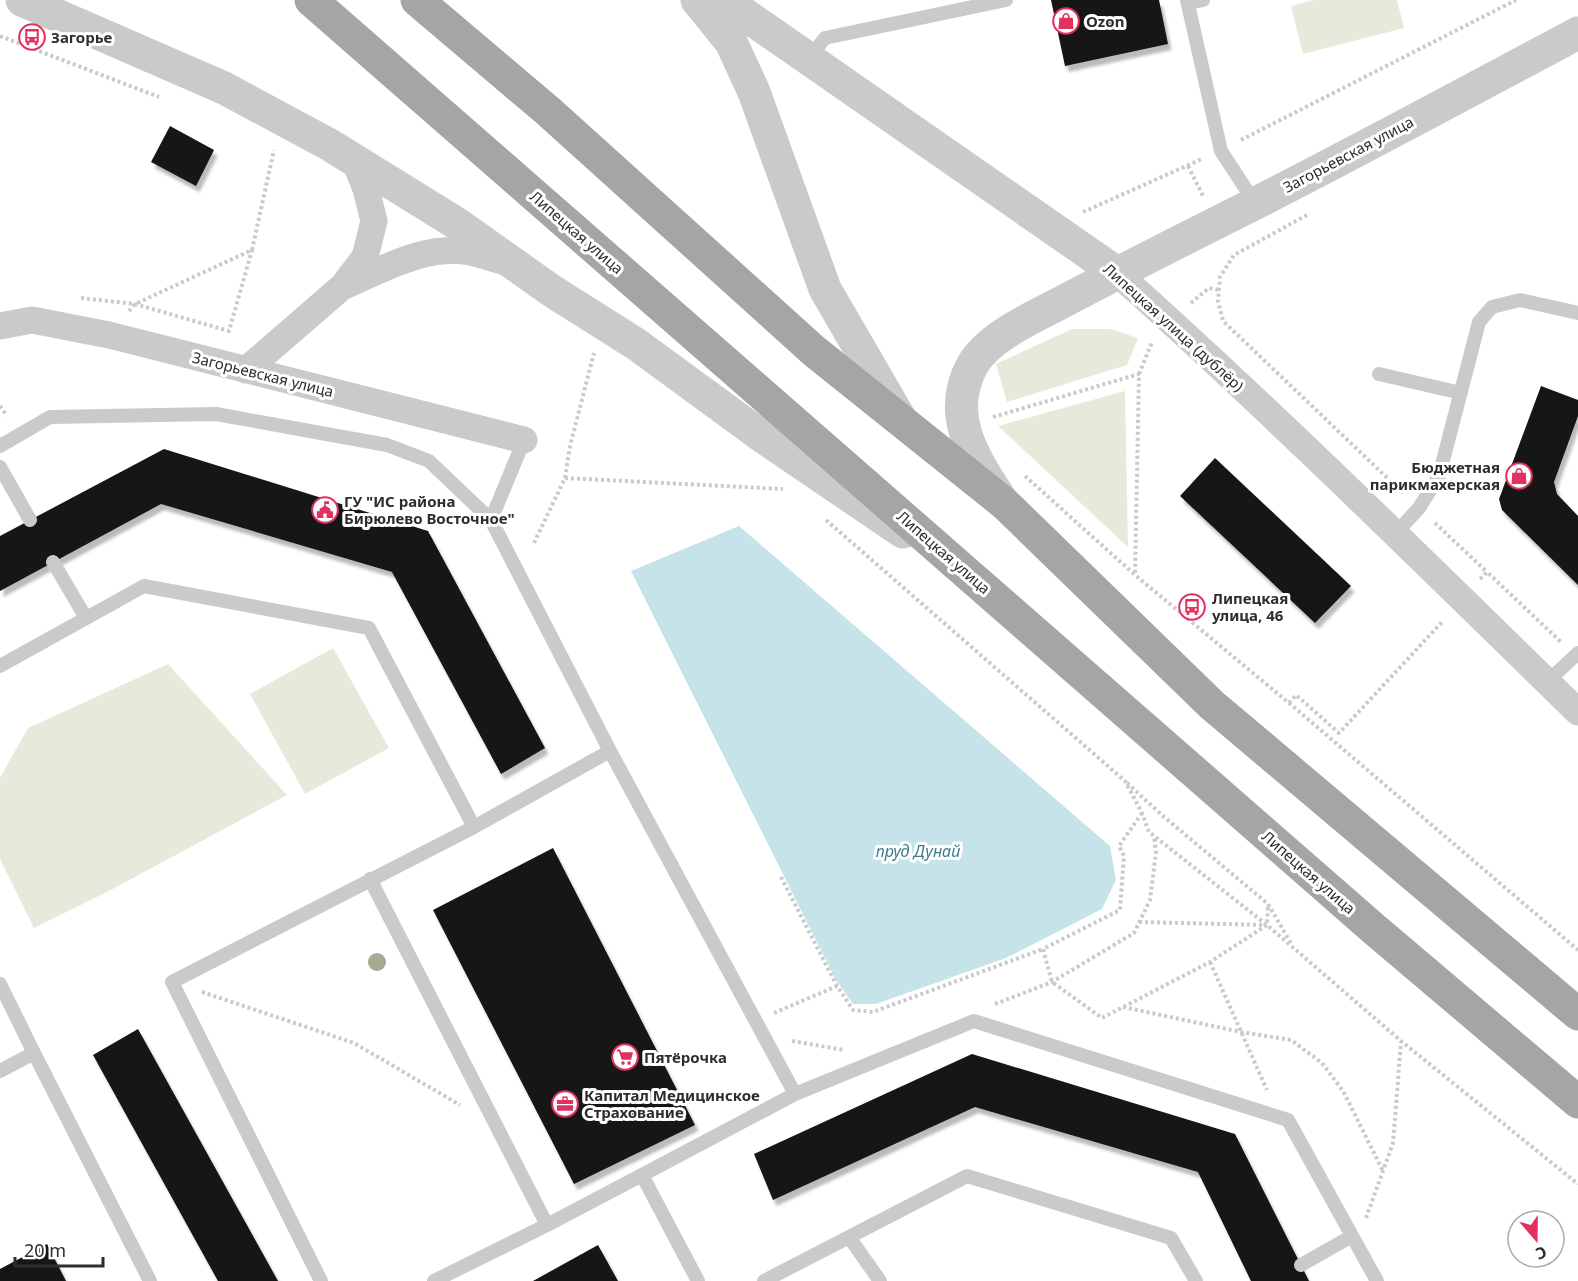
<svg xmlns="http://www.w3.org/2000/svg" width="1578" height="1281" font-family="'Noto Sans',sans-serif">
  <defs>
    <filter id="shadow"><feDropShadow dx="3.5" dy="6" stdDeviation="1.5" flood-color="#0004"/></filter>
  </defs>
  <rect width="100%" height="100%" fill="#fff"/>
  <path fill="#e6eada" d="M1314 0H1397L1404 28 1303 54 1291 6Z
    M1072 329H1110L1138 338 1127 365 1007 402 996 364Z
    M1125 391 1128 547 998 426Z
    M333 648 389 748 305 794 250 694Z
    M168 664 287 795 109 891 34 928 0 859V778L28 728Z"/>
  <path fill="#c7e3ea" d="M739 526 1110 846 1116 880 1102 909 1006 958 876 1004H853L836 980 631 571Z"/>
  <path fill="#141414" filter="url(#shadow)" d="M1051 0H1159L1168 44 1065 66Z
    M170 126 214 150 196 186 151 162Z
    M1541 386 1578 400V416L1554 482 1557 494 1578 516V585L1502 510 1499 499Z
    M164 449 428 531 545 748 501 774 392 572 161 504 0 591V536Z
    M1215 458 1351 586 1315 623 1180 496Z
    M553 848 695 1125 574 1184 433 910Z
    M138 1029 278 1281H218L93 1055Z
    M972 1054 1235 1134 1309 1281H1251L1198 1172 975 1107 773 1200 754 1154Z
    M47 1244 66 1281H0V1269Z
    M598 1245 618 1281H533Z"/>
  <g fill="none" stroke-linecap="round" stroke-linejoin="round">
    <path stroke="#cacaca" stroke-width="4" stroke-dasharray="3 3" stroke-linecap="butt" d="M0 36 159 97
      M1241 140 1516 0
      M1188 166 1203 196
      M1083 212 1202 159
      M1307 215 1234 255 1220 277 1218 301 1223 321 1403 493
      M81 298 135 304 229 331 252 250
      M1191 303 1209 288 1219 290
      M129 311 135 304 252 250 274 150
      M1139 374 1152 342
      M0 406 7 416
      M993 417 1139 374 1135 575
      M1025 476 1135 575 1289 703 1578 950
      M565 478 570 446 594 353
      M826 520 1125 781 1142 813 1149 832 1267 925 1401 1041 1578 1184
      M1435 523 1487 572
      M534 543 565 478 783 489
      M1480 579 1487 572 1561 642
      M1289 703 1296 695 1339 733 1443 621
      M1127 783 1163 816 1268 904 1292 945
      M1142 813 1119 846 1124 856 1120 910 1043 949 1052 982 1102 1018 1210 962 1267 925 1268 904
      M781 877 837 986 853 1010 873 1012 1043 949
      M1139 922 1266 925
      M1210 962 1267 1090
      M202 992 354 1043 460 1105
      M995 1004 1052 982 1134 933 1150 900 1156 852 1154 837
      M1123 1007 1241 1032 1291 1040 1322 1063 1343 1091 1383 1171
      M774 1013 837 986
      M792 1041 844 1050
      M1366 1218 1393 1143 1401 1042"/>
    <path stroke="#cacaca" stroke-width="14" d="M1187 0 1221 151 1255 203
      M1188 3 1203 0
      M809 58 825 38 1006 0
      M1379 374 1461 393
      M524 440 491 520 610 751 795 1094 974 1021 1288 1120 1377 1281
      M0 446 50 417 216 414 387 445 429 461 491 520
      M0 467 30 520
      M1396 533 1419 508 1439 476 1479 322 1492 307 1520 300 1578 313
      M53 562 86 618
      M0 666 144 586 369 628 474 827 610 751
      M1547 682 1578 653
      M370 879 547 1225
      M0 984 34 1053 0 1071
      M34 1053 150 1281
      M849 1237 880 1281
      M1301 1265 1352 1236
      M321 1281 172 982 474 827
      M434 1281 547 1225 642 1175
      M698 1281 642 1175 795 1094
      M764 1281 967 1176 1171 1238 1196 1281"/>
    <path stroke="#cacaca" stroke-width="27" d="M1117 273C1275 414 1426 564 1578 712
      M344 286C383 269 426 244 470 252 480 254 491 258 502 261
      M0 326 32 320 109 335 524 440
      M246 370 343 286 365 257 374 221 366 189 354 159"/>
    <path stroke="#cacaca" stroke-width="33" d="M22 0 224 88 330 145 456 223 552 291 636 344 763 437 903 532
      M697 0 731 42 754 92 825 289 901 420
      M724 0 1117 273
      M1000 498C973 457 945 413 973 364 990 335 1037 316 1066 300 1129 267 1192 235 1256 203 1364 148 1471 90 1578 33"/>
    <path stroke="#a5a5a5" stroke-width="33" d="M311 0 1374 929 1578 1102
      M417 0 548 111 814 351 1005 504 1212 705 1578 1014"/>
  </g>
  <circle fill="#a3ab93" cx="377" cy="962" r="9"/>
  <defs>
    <g id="shop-ring" transform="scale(1.35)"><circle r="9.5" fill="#fff" stroke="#e1315d" stroke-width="1.5"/><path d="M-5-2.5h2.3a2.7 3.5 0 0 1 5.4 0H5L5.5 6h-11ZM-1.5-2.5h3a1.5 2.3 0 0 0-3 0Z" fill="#e1315d"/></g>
    <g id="bus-ring" transform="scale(1.35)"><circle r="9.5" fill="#fff" stroke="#e1315d" stroke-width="1.5"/><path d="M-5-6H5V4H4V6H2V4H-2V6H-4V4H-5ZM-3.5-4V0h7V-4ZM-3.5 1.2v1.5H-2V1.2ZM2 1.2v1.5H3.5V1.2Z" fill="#e1315d"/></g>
    <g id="civic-ring" transform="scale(1.35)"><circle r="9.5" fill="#fff" stroke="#e1315d" stroke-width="1.5"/><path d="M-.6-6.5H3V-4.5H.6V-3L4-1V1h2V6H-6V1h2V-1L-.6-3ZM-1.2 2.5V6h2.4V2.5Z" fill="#e1315d"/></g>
    <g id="supermarket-ring" transform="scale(1.35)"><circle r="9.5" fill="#fff" stroke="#e1315d" stroke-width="1.5"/><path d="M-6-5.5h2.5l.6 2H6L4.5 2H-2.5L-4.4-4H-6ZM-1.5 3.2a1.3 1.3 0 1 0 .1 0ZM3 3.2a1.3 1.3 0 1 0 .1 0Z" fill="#e1315d"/></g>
    <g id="office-ring" transform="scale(1.35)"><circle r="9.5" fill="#fff" stroke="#e1315d" stroke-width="1.5"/><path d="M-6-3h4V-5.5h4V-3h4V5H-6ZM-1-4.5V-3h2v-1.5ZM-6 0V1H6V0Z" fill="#e1315d"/></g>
  </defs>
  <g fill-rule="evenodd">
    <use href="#shop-ring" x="1066" y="21"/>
    <use href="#bus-ring" x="32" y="37"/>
    <use href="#shop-ring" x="1519" y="476"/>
    <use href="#civic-ring" x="325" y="510"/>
    <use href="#bus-ring" x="1192" y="607"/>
    <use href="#supermarket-ring" x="625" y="1057"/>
    <use href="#office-ring" x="565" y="1104"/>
  </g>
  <g text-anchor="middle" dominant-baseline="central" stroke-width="6" stroke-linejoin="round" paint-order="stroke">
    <g font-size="15" font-weight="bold" fill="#2d2d2d" stroke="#fff" text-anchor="start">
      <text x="1086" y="21">Ozon</text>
      <text x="51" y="37">Загорье</text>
      <text x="1500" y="467" text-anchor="end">Бюджетная<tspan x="1500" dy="17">парикмахерская</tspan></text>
      <text x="344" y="501">ГУ "ИС района<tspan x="344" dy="17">Бирюлево Восточное"</tspan></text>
      <text x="1212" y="598">Липецкая<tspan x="1212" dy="17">улица, 46</tspan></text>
      <text x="644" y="1057">Пятёрочка</text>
      <text x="584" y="1095">Капитал Медицинское<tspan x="584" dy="17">Страхование</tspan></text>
    </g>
    <g font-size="15" fill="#2d2d2d" stroke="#fff">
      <text transform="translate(1348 154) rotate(-28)">Загорьевская улица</text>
      <text transform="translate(577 232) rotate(41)">Липецкая улица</text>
      <text transform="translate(1174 327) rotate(42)">Липецкая улица (дублёр)</text>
      <text transform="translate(263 374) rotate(14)">Загорьевская улица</text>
      <text transform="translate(944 552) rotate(41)">Липецкая улица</text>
      <text transform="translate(1309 872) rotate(41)">Липецкая улица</text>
    </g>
    <g font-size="16" font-style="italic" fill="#3d7c8d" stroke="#fff">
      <text x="918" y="851">пруд Дунай</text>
    </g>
  </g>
  <g transform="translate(1536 1239) rotate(160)"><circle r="28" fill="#ffffff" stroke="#ababab" stroke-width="1.5"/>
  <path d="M0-4.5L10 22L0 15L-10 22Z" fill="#e1315d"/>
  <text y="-9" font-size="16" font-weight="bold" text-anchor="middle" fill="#2d2d2d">С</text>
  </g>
  <path d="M15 1257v9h88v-9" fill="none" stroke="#2d2d2d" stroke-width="3"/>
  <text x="24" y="1257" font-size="18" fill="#2d2d2d" stroke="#ffffff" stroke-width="4.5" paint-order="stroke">20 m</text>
</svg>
